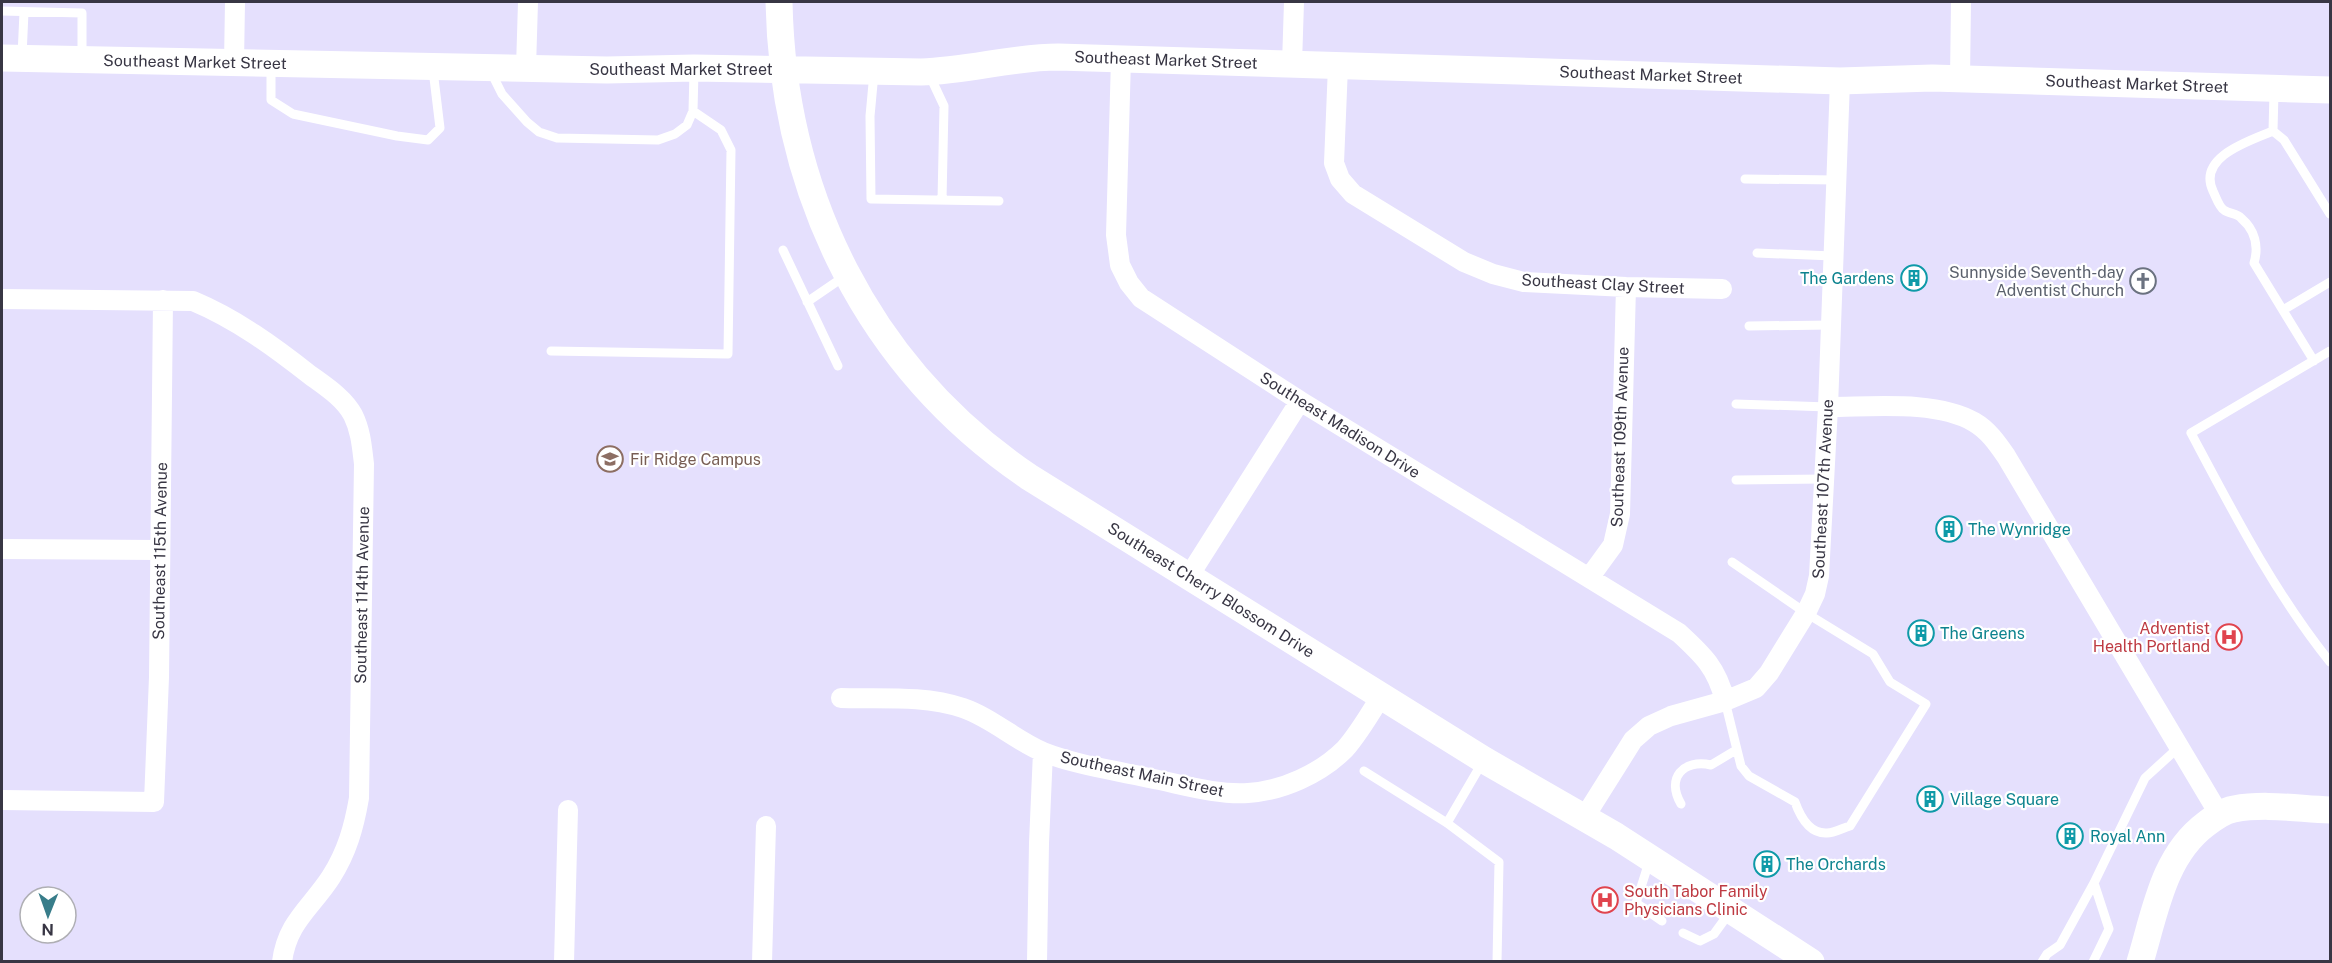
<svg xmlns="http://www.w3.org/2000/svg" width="2332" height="963" font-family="'Public Sans',sans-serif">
  <rect width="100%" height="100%" fill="#e5e0fd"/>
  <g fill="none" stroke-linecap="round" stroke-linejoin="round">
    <path stroke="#fff" stroke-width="9" d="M2 11 82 13V57
      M22 56 24 12
      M271 66V100L293 114 397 136 428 140 440 128 433 70
      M491 72 502 94 527 122 539 132 557 138 658 140 675 134 687 125 693 111 694 71
      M874 73 870 116 871 199 999 201
      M929 74 944 106 942 200
      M2274 92 2273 131C2249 141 2197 157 2213 191 2216 197 2219 207 2224 210 2229 214 2237 213 2241 218 2255 230 2259 246 2254 263L2314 361
      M2273 131 2284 140 2330 214
      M1745 179 1836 180
      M783 250 838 366
      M1757 253 1833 256
      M807 302 845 276
      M2283 310 2330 282
      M1749 326 1831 325
      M551 351 728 354 731 150 721 130 693 111
      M2330 351 2191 433C2233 512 2274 592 2330 662
      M1736 404 1828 407
      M1736 480 1824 479
      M1725 701 1741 766 1749 776 1795 802C1800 816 1809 834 1827 833 1834 833 1843 828 1850 826L1926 704 1890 682 1873 654 1806 613 1732 562
      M1364 771 1447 823 1499 862 1497 962
      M1681 804C1666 778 1683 759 1711 765L1736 750
      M1447 823 1482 763
      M1649 862 1636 903 1662 921
      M1683 933 1700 941 1714 934 1730 912
      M2042 962 2047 954 2060 945 2094 883 2145 778 2179 747
      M2093 962 2109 929 2094 883"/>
    <path stroke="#fff" stroke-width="20" d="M1121 59 1116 235 1120 265 1129 283 1141 298 1300 401 1679 633C1703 655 1717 668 1725 701
      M234 63 235 2
      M1292 64 1294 2
      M1338 66 1334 163 1340 179 1353 194 1464 262 1493 274 1524 282 1626 287 1722 289
      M526 68 528 2
      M1960 79 1961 2
      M2 299 193 301C236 319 273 346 310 375 325 386 344 398 353 415 361 431 362 448 364 464L359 798C354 827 347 852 331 877 311 908 287 922 282 962
      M1828 407C1872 407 1936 400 1974 422 1988 430 1997 443 2006 456L2219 814
      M2 549 160 550
      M1189 576 1300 401
      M1589 578 1613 545 1620 514 1626 287
      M841 698C881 699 924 695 963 708 992 718 1015 740 1043 752 1076 765 1114 770 1149 778 1181 784 1215 795 1248 793 1282 791 1320 774 1345 749 1359 733 1370 714 1381 696
      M2 800 154 802 159 677 163 300
      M1584 818 1633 740 1649 726 1671 716 1725 701 1756 688 1769 673 1806 613 1815 594 1819 576 1828 407 1840 81
      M564 962 568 810
      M762 962 766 826
      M1037 962 1039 843 1043 752"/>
    <path stroke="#fff" stroke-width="27" d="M779 2C783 194 868 368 1029 477L1484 760 1616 836 1811 962
      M2 58 607 70 694 68 921 72C968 71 1012 57 1058 57L1840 81 1932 78 2330 90
      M2140 962C2155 913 2163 856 2206 824 2215 817 2223 811 2234 809 2266 803 2299 809 2330 810"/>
  </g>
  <defs>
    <g id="building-ring" transform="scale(1.35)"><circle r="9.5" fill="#fff" stroke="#0f9aa8" stroke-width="1.5"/><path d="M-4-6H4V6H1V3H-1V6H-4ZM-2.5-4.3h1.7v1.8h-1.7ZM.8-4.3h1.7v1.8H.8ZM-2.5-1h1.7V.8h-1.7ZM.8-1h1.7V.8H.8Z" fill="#0f9aa8"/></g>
    <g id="church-ring" transform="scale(1.35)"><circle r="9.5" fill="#fff" stroke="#6b7280" stroke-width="1.5"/><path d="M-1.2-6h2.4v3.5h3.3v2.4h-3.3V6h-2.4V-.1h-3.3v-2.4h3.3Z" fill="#6b7280"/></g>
    <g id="school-ring" transform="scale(1.35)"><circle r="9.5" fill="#fff" stroke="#8d6e63" stroke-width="1.5"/><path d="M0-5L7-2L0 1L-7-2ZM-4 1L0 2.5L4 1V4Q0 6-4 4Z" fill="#8d6e63"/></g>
    <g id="hospital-ring" transform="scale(1.35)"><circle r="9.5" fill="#fff" stroke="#e0444e" stroke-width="1.5"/><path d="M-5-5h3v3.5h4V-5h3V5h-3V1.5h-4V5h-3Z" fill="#e0444e"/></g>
  </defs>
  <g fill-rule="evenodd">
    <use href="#building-ring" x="1914" y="278"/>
    <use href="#church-ring" x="2143" y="281"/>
    <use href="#school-ring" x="610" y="459"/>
    <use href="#building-ring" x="1949" y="529"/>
    <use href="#building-ring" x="1921" y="633"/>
    <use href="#hospital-ring" x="2229" y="637"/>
    <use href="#building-ring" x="1930" y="799"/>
    <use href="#building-ring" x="2070" y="836"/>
    <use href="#building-ring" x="1767" y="864"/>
    <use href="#hospital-ring" x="1605" y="900"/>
  </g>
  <g text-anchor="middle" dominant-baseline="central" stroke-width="4.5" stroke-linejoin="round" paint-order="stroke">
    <g font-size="16" fill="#383644" stroke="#fff">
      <text transform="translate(1166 60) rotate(2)">Southeast Market Street</text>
      <text transform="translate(195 62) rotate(1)">Southeast Market Street</text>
      <text x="681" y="69">Southeast Market Street</text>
      <text transform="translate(1651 75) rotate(2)">Southeast Market Street</text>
      <text transform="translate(2137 84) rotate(2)">Southeast Market Street</text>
      <text transform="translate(1603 284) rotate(3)">Southeast Clay Street</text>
      <text transform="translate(1340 425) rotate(32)">Southeast Madison Drive</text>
      <text transform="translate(1620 437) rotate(-88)">Southeast 109th Avenue</text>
      <text transform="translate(1823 489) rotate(-87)">Southeast 107th Avenue</text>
      <text transform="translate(160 551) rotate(-89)">Southeast 115th Avenue</text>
      <text transform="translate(1211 590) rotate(32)">Southeast Cherry Blossom Drive</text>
      <text transform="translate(362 595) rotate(-89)">Southeast 114th Avenue</text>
      <text transform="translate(1142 774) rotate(12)">Southeast Main Street</text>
    </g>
    <g font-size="16" fill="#5b616d" stroke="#fff" text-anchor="end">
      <text x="2124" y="272">Sunnyside Seventh-day<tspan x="2124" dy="18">Adventist Church</tspan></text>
    </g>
    <g font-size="16" fill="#0d838f" stroke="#fff" text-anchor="start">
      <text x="1894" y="278" text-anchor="end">The Gardens</text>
      <text x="1968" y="529">The Wynridge</text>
      <text x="1940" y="633">The Greens</text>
      <text x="1950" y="799">Village Square</text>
      <text x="2090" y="836">Royal Ann</text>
      <text x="1786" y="864">The Orchards</text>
    </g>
    <g font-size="16" fill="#785e54" stroke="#fff" text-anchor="start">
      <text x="630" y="459">Fir Ridge Campus</text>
    </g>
    <g font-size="16" fill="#be3a42" stroke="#fff" text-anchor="end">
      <text x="2210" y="628">Adventist<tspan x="2210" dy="18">Health Portland</tspan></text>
      <text x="1624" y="891" text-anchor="start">South Tabor Family<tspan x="1624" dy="18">Physicians Clinic</tspan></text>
    </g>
  </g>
  <rect width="2332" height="963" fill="none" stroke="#383644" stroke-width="6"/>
  <g transform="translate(48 915) rotate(181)"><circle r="28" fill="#ffffff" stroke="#afafb4" stroke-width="1.5"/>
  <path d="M0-4.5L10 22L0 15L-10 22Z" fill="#387d8a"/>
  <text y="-9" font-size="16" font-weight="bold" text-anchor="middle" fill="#383644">N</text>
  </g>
</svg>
